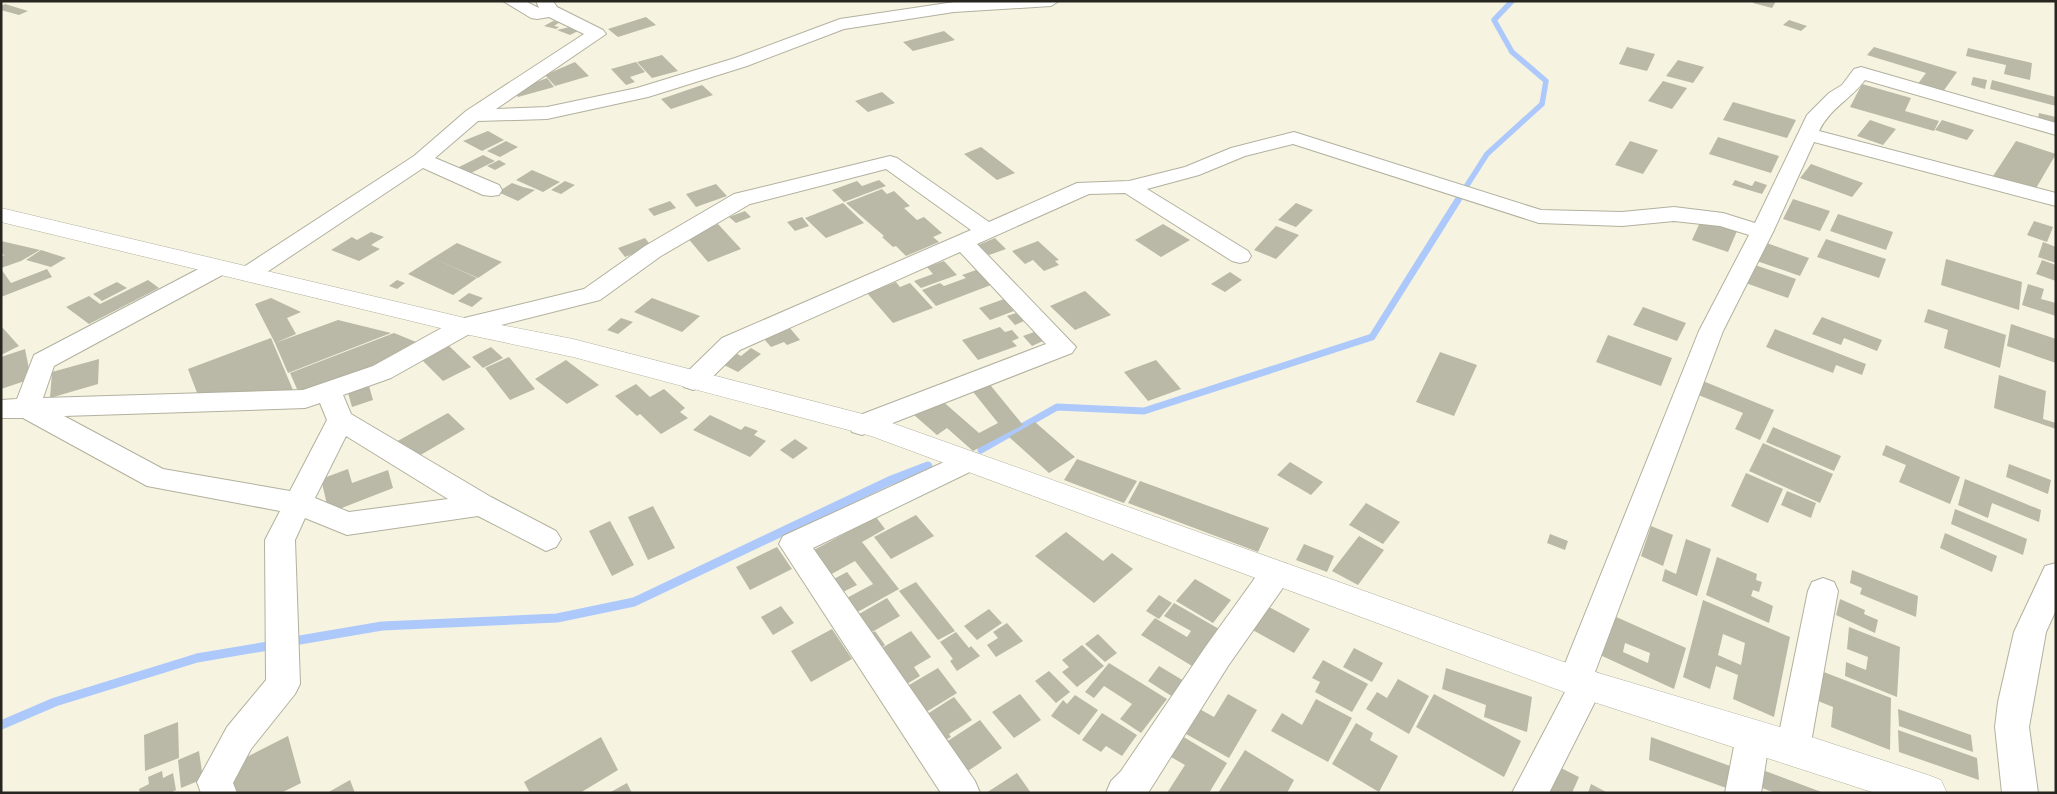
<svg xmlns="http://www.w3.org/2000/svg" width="2057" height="794" font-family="'Golos Text',sans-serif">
  <rect width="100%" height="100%" fill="#f6f4e1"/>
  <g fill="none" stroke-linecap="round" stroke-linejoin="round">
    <path stroke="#adc9fc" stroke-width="5.5" d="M1457 201 1487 154 1542 104 1546 81 1512 52 1494 20 1512 1"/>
    <path stroke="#adc9fc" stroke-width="7" d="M981 450 1057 407 1144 411 1372 337 1458 200"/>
    <path stroke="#adc9fc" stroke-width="9" d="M288 642 382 626 557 618 634 602 889 481 928 466
      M1 725 55 702 197 658 274 645"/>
  </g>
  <path fill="#bab8a6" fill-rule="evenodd" d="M1754 1H1776L1772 8 1753 3Z
    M5 4 28 11 19 15 1 10V6Z
    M646 17 656 25 618 37 608 29Z
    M1789 20 1807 26 1801 31 1783 25Z
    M553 21 560 22 554 26 559 27 556 29 544 26Z
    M574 26 582 29 570 35 557 30Z
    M944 31 955 40 913 51 903 42Z
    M1627 47 1655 54 1647 71 1619 64Z
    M1874 47 1957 72 1942 93 1917 85 1926 73 1867 55Z
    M1968 48 2032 63 2030 80 2004 74 2006 65 1966 56Z
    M662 55 678 71 652 78 637 62Z
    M1678 60 1704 67 1693 83 1666 76Z
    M575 62 589 76 555 86 545 75Z
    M636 62 645 72 630 77 635 82 626 85 611 69Z
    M1973 77 1987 80 1985 89 1971 85Z
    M547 78 554 87 518 97 513 91Z
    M1992 80 2056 97V106L1990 89Z
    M1663 81 1687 88 1672 109 1648 101Z
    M1862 84 1911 98 1905 111 1939 121 1934 131 1850 107Z
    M702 85 713 95 671 109 661 99Z
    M882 92 895 103 868 112 855 101Z
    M1733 102 1796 120 1787 138 1723 120Z
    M2039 113 2056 117V123L2038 118Z
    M1870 120 1896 129 1883 145 1857 136Z
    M1942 120 1974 130 1967 140 1935 130Z
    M488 131 504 140 482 151 463 141Z
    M1718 137 1779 156 1771 173 1709 154Z
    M506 141 518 147 500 157 487 151Z
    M1630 141 1658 150 1643 174 1615 165Z
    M2016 141 2056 154 2035 190 1993 176Z
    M981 147 1015 173 997 180 964 154Z
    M483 155 495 161 465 176 453 170Z
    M499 160 506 164 495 170 487 166Z
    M1811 164 1863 183 1852 197 1800 178Z
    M532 170 560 182 543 192 516 180Z
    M879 180 886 186 844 202 832 190 857 181 862 186Z
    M1735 180 1752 186 1755 181 1767 185 1762 194 1732 185Z
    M565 181 575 185 561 194 551 190Z
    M512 183 523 187 535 190 518 201 498 192Z
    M716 184 727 196 696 207 686 194Z
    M882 189 887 194 894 191 910 206 904 208 917 220 924 217 942 233 933 237 939 242 906 256 896 246 893 247 882 237 884 236 846 203Z
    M1793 199 1830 211 1820 231 1783 219Z
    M670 201 676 208 654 216 648 209Z
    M843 203 864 223 826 238 805 218Z
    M1296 203 1313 210 1296 227 1278 220Z
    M745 211 751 217 736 223 729 217Z
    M1838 214 1893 232 1886 250 1830 231Z
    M802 217 809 226 795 231 787 222Z
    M1701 220 1737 231 1728 252 1692 240Z
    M2034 221 2053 227 2047 242 2027 235Z
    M718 224 741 249 708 262 686 236Z
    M1163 224 1190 240 1161 257 1135 240Z
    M1276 226 1299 235 1276 259 1254 250Z
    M371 232 384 237 371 245 380 249 359 261 331 250 352 237 357 240Z
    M645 238 652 247 625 257 618 248Z
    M995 238 1006 249 989 255 978 245Z
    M1826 239 1886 259 1879 278 1817 257Z
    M1 241 40 250 21 261 1 268V256L5 255 1 254Z
    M1038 241 1059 260 1055 261 1059 265 1044 271 1033 260 1025 264 1012 251Z
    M1761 241 1809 258 1800 276 1751 259Z
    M2043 242 2056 247V263L2038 257Z
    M457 243 502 262 478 278 433 258Z
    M41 250 66 258 51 267 26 260Z
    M433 258 477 278 453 295 408 274Z
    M1946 259 2022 282 2019 310 1941 285Z
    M2042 260 2056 265V281L2036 274Z
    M944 261 957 275 921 288 914 281 933 274 927 267Z
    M1752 264 1796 279 1788 298 1743 282Z
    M1 269 11 283 47 269 52 277 1 297Z
    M976 270 991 285 936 306 922 290 940 283 944 286 966 278 962 275Z
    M1230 272 1242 280 1225 292 1211 284Z
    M148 280 159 288 89 324 66 307 89 296 100 304Z
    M397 280 405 283 397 289 389 286Z
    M117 282 127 288 102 301 93 294Z
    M896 282 900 287 910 283 933 308 893 323 867 293Z
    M2028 284 2044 289 2041 299 2056 303V316L2022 305Z
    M1085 291 1111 315 1075 330 1050 306Z
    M469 293 483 298 472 307 458 301Z
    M271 298 301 312 287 318 296 334 275 343 255 304Z
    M652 298 700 316 682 332 634 312Z
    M1004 299 1014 311 990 320 979 308Z
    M1643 307 1686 323 1677 341 1633 325Z
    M1928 309 2006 335 2000 368 1944 348 1948 330 1924 322Z
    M1016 313 1024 321 1015 325 1007 316Z
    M1822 317 1882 340 1877 351 1844 338 1841 345 1812 334Z
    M621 318 633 322 618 334 607 330Z
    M338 320 391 333 288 373 275 343Z
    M2011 324 2056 339V363L2007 346Z
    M1 326 19 346 1 355Z
    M789 327 800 340 787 345 784 342 771 347 763 338Z
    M1000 327 1005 332 1012 330 1019 338 1012 341 1017 346 978 360 962 340Z
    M1775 329 1866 364 1862 375 1836 365 1833 373 1766 347Z
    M1034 332 1043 341 1032 346 1023 336Z
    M394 333 426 346 300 396 290 373Z
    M1608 335 1672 358 1661 386 1596 362Z
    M271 338 293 390 199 398 188 369Z
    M446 343 471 367 443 381 419 357Z
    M491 347 503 358 483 368 472 357Z
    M751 348 761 354 738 372 716 361 730 350 741 356Z
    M25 349 31 379 1 389V357Z
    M1440 352 1477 365 1454 416 1416 402Z
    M509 357 535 389 510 400 485 368Z
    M99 359 98 384 50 398 52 372Z
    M566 360 599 385 567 404 535 379Z
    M1156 360 1181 389 1148 401 1124 372Z
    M1999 375 2046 391 2043 419 2056 423V429L1994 408Z
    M987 381 1023 425 973 451 947 428 937 435 914 415 940 399 979 433 998 423 970 388Z
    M1703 381 1774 410 1760 440 1735 429 1743 413 1696 394Z
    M636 384 650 397 664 389 685 408 680 412 688 418 661 434 640 414 637 416 615 396Z
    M369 386 373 400 352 407 348 393Z
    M448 413 465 429 412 460 394 443Z
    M710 415 741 430 745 426 758 431 754 435 766 441 750 457 693 430Z
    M1035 422 1075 457 1049 473 1009 437Z
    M1773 427 1841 456 1834 471 1766 442Z
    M795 439 808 448 793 459 780 450Z
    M1763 443 1833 474 1820 503 1749 471Z
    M1886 445 1960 477 1950 504 1899 482 1906 465 1882 455Z
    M1077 459 1137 481 1124 503 1064 480Z
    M1290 462 1323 482 1311 495 1277 475Z
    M2009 464 2051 480 2048 494 2006 477Z
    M348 469 352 483 388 470 393 488 329 513 321 479Z
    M1746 473 1783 489 1768 523 1731 506Z
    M1965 479 2041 510 2039 522 1992 503 1988 518 1958 505Z
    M1140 481 1269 528 1258 552 1128 503Z
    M1787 491 1816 503 1811 518 1781 505Z
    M1366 503 1400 522 1383 544 1349 525Z
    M653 506 675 548 648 560 628 517Z
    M1955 509 2027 539 2023 555 1951 524Z
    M916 515 934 536 891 559 874 537Z
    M876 517 885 529 862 542 899 589 854 614 843 600 873 584 855 561 828 576 810 552Z
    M610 521 634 565 612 576 589 531Z
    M1651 526 1673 535 1663 566 1641 556Z
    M1066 532 1103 561 1112 553 1133 569 1094 603 1035 556Z
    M1945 533 1997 556 1992 572 1940 548Z
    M1550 534 1568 541 1565 550 1547 543Z
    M1359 536 1384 550 1358 585 1332 571Z
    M1686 539 1711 549 1697 596 1662 581 1665 569 1676 574Z
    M1304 544 1334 556 1327 572 1296 560Z
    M777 547 792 569 750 590 736 567Z
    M1717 557 1757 574 1756 580 1762 582 1759 592 1753 590 1751 596 1773 606 1769 623 1706 595Z
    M1852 570 1918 596 1916 617 1860 594 1862 588 1850 583Z
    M847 572 857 585 839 594 830 581Z
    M1195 579 1231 600 1213 623 1176 601Z
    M916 582 955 631 938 640 899 591Z
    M1159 595 1172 603 1159 619 1146 611Z
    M887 598 900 616 865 636 852 618Z
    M1840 599 1865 610 1864 614 1878 620 1875 633 1836 615Z
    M1703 600 1790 637 1774 717 1733 699 1738 675 1716 666 1710 689 1683 677ZM1723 634 1745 643 1741 665 1718 655Z
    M1174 603 1219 629 1192 666 1141 635 1155 618 1187 637 1191 631 1164 616Z
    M781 606 794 623 773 635 761 617Z
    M1267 606 1310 629 1294 653 1251 629Z
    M989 609 1002 623 977 640 964 626Z
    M1614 616 1686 648 1674 689 1600 655ZM1625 643 1650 653 1648 663 1623 652Z
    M1007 623 1023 641 996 657 987 645 998 638 993 632Z
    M1849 627 1900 647 1897 697 1845 676 1846 662 1866 670 1868 657 1847 649Z
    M832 629 852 659 811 682 791 651Z
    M875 631 885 645 880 649 911 631 931 657 914 667 920 676 902 687 866 637Z
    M956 632 969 648 971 646 980 656 957 671 950 661 953 659 940 642Z
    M1098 634 1117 653 1105 662 1085 644Z
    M1082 645 1104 666 1077 687 1062 672 1069 667 1062 660Z
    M1354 648 1383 663 1372 682 1343 667Z
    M1323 660 1368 684 1352 712 1315 692 1320 682 1312 678Z
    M1109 663 1167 699 1141 733 1120 719 1132 704 1104 686 1094 698 1085 692Z
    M1159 666 1184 681 1173 697 1148 681Z
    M938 668 957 693 923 714 904 688Z
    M1446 668 1532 697 1527 732 1484 717 1486 705 1442 689Z
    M1816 669 1891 698 1890 750 1831 727 1833 707 1813 699Z
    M1049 671 1070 692 1056 703 1035 681Z
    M1398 679 1429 696 1409 734 1366 709 1377 692 1387 698Z
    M1020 694 1041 720 1014 738 992 712Z
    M1228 694 1257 710 1229 758 1179 730 1194 706 1214 717Z
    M1434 694 1521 741 1504 777 1416 727Z
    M1075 695 1098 710 1079 735 1051 716 1063 700 1067 704Z
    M954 697 972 720 949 734 951 737 942 742 924 716Z
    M1316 699 1352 718 1328 762 1271 731 1282 713 1302 725Z
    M1898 709 1971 735 1973 752 1899 726Z
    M1102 713 1137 735 1122 756 1106 746 1101 752 1082 740Z
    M980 720 1002 748 965 773 943 744Z
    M178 722 179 758 145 771 144 735Z
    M1356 723 1373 733 1370 740 1398 756 1379 792 1332 764Z
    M1898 730 1977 758 1979 780 1899 752Z
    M1177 733 1227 763 1209 793H1167L1185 765 1164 753Z
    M288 736 301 783 281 793H235L229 766Z
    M601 737 618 770 580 793H530L524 782Z
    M1651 737 1730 766 1729 789 1649 760Z
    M1245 750 1294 780 1287 793H1218Z
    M199 751 203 779 181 788 178 760Z
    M1553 764 1579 777 1572 793H1541Z
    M1752 766 1824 793H1775L1752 784Z
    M162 771 163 778 173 773 176 790 170 793H140L139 789 149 784 148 777Z
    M1017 773 1031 793H986Z
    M350 780 355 793H327Z
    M627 783 632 793H609Z
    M1591 784 1608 793H1588Z"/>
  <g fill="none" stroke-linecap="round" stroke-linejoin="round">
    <g stroke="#b2b09e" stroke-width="2">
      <path id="street" d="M503 1H525L539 8 536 1H553L557 7 603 30 606 34 496 109 547 107 637 88 735 58 840 19 954 2 1059 1 1051 6 954 12 844 29 747 66 648 97 547 119 478 121 435 158 499 185 502 190 499 195 491 196 483 195 423 168 258 278 250 280 242 278 238 273 242 268 414 156 466 111 584 34 549 17 537 19 531 18Z
        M1861 67 2056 123V135L1865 80C1851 99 1830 108 1819 131L2056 193V206L1814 142 1773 232 1723 331 1595 672 1599 674 1604 684 1549 793H1512L1565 692 1558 681 1699 331 1749 235 1720 226 1674 221 1622 226 1539 223 1293 144 1245 156 1199 175 1147 189 1248 251 1251 256 1248 261 1240 263 1232 261 1125 193 1089 194 977 244 1076 347 1072 353 862 435 852 432 849 425 852 418 1046 344 960 252 740 350 702 387 693 390 684 387 680 381 684 375 722 338 971 230 886 169 750 204 661 256 600 300 473 332 391 378 343 395 351 414 491 497 556 531 561 539 556 547 546 551 478 516 347 535 305 518 295 540 300 684 295 694 251 749 233 783 237 793H201L197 782 227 727 266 680 265 540 280 511 147 486 23 418H1V400L17 399 34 355 210 263 218 261 226 263 230 268 226 273 54 366 43 398 303 390 373 366 456 320 584 289 645 246 734 194 890 156 897 158 989 222 1077 183 1129 181 1185 167 1231 148 1294 132 1541 210 1622 212 1674 207 1723 213 1755 223 1807 115 1829 93 1842 85 1854 69ZM320 403 327 420 290 491 163 469 64 416 305 408ZM346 436 448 499 349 512 315 498Z
        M968 451 978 454 982 461 978 468 813 548 975 781 980 793H941L779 544 783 536Z
        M1276 561 1287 564 1291 573 1287 582 1228 666 1148 793H1106L1111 781 1121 771 1206 646 1265 564Z
        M2056 563V610L2046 632 2029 727 2038 793H2002L1995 727 1998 702 2014 632 2045 566Z
        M1823 578 1834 582 1838 591 1810 748 1805 759 1793 764 1781 759 1776 748 1808 591 1812 582Z
        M1753 720 1765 725 1770 736 1761 793H1725L1736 736 1741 725Z"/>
    </g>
    <g stroke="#b2b09e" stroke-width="1">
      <path id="secondary" d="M1 208 465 318 573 339 878 418 1575 666 1793 731 1928 775 1941 780 1947 793H1875L1575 696 871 436 573 357 465 334 1 222Z"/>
    </g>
    <use href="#street" fill="#fff" fill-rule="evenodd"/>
    <use href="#secondary" fill="#fff" fill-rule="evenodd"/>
  </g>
  <rect width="2057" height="794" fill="none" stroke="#26251f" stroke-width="5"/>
</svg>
